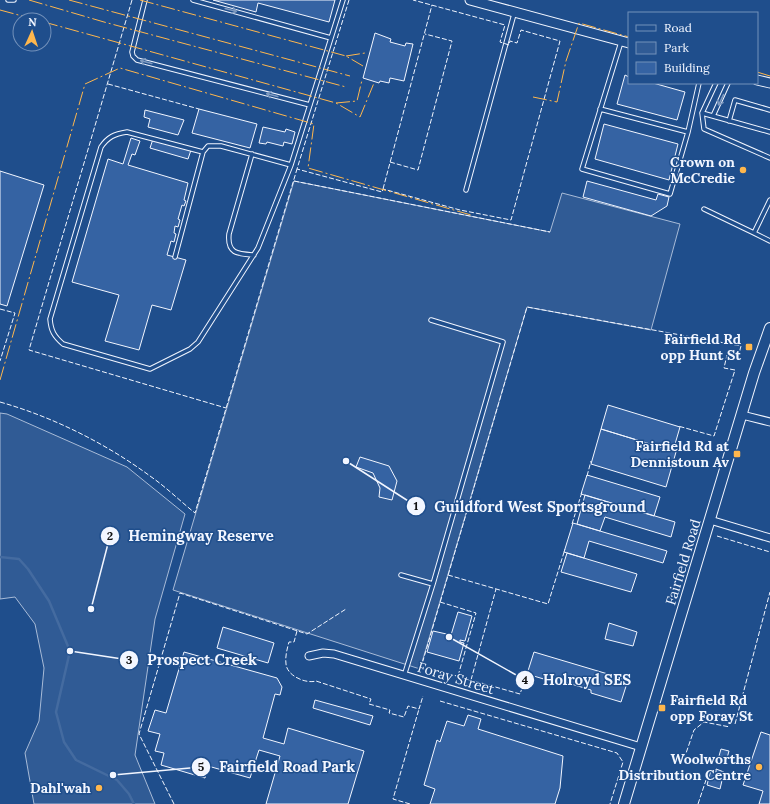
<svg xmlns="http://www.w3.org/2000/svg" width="770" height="804" font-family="Lora,serif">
  <rect width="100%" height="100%" fill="#1f4e8c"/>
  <path fill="#305b95" stroke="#a8bbd7" d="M294 181 550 232 562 193 680 224 651 330 527 307 420 669 173 590Z
    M0 413 7 414 127 467 185 514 155 619 135 755 155 804H34L25 753 39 721 44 668 35 624 15 597 0 599Z"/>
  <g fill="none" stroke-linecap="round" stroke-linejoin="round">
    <path stroke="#446ba0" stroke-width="2.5" d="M0 557 19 559 28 569 49 601 70 651 56 712 64 742 76 760 117 780 129 794 134 804"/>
  </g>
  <path fill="#3563a3" stroke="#f2f6ff" d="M213 0H335L329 22 258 3 256 12Z
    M375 33 391 39 390 42 405 46 406 43 413 44 404 81 390 78 389 83 380 81 379 83 363 78Z
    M625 75 629 77V83H653L685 92 677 120 617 104Z
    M199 109 257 124 250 148 192 133Z
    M145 110 184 120 178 135 148 127 150 119 144 117Z
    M604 124 678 144 669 180 595 159Z
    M263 127 285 132 286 129 295 132 292 144 284 142 283 146 267 142 266 144 259 143Z
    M131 138 140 141 135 155 132 154 128 165 188 183 184 200 186 201 184 206 182 205 178 219 180 220 178 227 175 226 174 233 176 234 174 242 171 241 167 255 186 260 171 310 152 305 139 350 105 341 119 295 72 282 108 159 123 164Z
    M153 139 191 150 188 159 150 148Z
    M0 171 44 185 7 306 0 304Z
    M587 181 656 200 658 194 669 197 667 206 651 216 583 197Z
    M608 405 680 427 673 451 601 429Z
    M601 429 676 452 666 487 591 464Z
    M360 457 389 466 397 481 392 500 379 497 380 488 373 473 356 467Z
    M587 475 660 497 654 516 581 494Z
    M585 495 675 522 671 537 605 517 600 531 577 524Z
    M573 523 667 551 663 563 589 541 584 558 564 552Z
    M567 553 637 574 631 592 561 572Z
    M458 612 472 616 465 641 460 640V642L464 643 459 661 427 652 433 631 451 635Z
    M609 623 637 632 633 646 605 639Z
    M223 627 274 643 268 663 217 648Z
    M184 652 277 678 282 687 280 695 275 694 263 738 284 744 288 728 364 751 348 804H266L280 756 259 750 250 778 208 766 205 778 161 765 164 753 155 751 160 734 148 731 155 710 166 713Z
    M534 652 628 680 621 702 591 693V690L558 680 557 683 527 674Z
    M315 700 373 716 370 725 313 708Z
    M468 715 481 719 478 729 563 756 560 788 555 804H430L435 789 424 785 437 740 440 742 447 721 464 726Z
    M761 732 770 735V804H759L763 791 743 785Z
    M721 749 729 751 727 758 719 756Z
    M716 769 724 772 720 789 707 785 711 770 716 772Z"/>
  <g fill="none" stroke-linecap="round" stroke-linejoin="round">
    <g stroke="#f2f6ff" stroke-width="5.5">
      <path id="service" d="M8 0H14
        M145 0 132 52 133 56 137 60 310 105
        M193 0 331 38
        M621 42 582 169 670 194 688 132 699 83
        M716 83 702 113 704 129 770 158
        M600 109 688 132
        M702 113 770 132
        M713 116 728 83
        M729 121 735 100 770 110
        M203 152 127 132C114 134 108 137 101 147L50 319C51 331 54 336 63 344L150 369 190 349 198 342 258 248 291 165 343 0
        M252 154 229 234C227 254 238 254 254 255
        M466 190 514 14
        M704 209 754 233 770 200
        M754 233 770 241
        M175 257 203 152 208 146H221L291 165
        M401 575 433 584
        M404 676 433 584 503 342 431 320"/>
    </g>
    <g stroke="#f2f6ff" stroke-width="9">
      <path id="minor" d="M742 415 770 422
        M710 520 770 538
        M309 656 323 653 334 654 641 747"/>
    </g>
    <g stroke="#f2f6ff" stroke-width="11">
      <path id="tertiary" d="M470 0 629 43
        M757 80 770 83"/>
    </g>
    <g stroke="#f2f6ff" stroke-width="12">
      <path id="secondary" d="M624 804 754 373 770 328"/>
    </g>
    <use href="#service" stroke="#1f4e8c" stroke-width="3.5"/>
    <use href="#minor" stroke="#1f4e8c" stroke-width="7"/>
    <use href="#tertiary" stroke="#1f4e8c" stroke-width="9"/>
    <use href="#secondary" stroke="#1f4e8c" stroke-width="10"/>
    <path stroke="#f2f6ff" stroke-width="1" stroke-dasharray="5 2" stroke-linecap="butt" d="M132 0 29 350 226 408
      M349 0 297 169 382 192 383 189 460 210 511 220 560 41 521 30 517 43 510 41 509 45 500 42 505 25 413 0
      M108 84 199 109
      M390 162 418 170 452 41 425 34
      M294 181 550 232
      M383 189 432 5
      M0 309 15 313 0 361
      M0 402C53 417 105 443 150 476 166 487 180 501 195 513L297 169
      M587 476 591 461
      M572 524 582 492
      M717 536 770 552
      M448 575 548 604 565 549
      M440 602 476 613 458 676
      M297 631 294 642H289C287 649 285 657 286 664 287 676 306 684 316 681L371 699 369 704 390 710 389 713 404 717 408 706 419 709 423 696
      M527 674 520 694 425 667 422 664 527 307 741 346 738 357 727 355 724 368 735 370 714 436 678 426
      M471 680 496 589
      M440 701 617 753 623 762 610 804
      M735 724 770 592
      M684 759 694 730 704 722 730 727
      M174 804 139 734 180 593 307 634 346 609
      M410 804 393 799 419 709
      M698 804 706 780"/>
    <path stroke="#ffb74d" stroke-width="1" stroke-dasharray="14 3 2 3" stroke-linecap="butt" d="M29 0 104 22 346 87
      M69 0 350 76
      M140 0 346 56 363 66
      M0 10 37 20
      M44 22 336 103 360 117 374 83
      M346 56 365 53
      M757 72 770 76
      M533 97 557 102 566 61 579 23 629 37
      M336 103 357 101 362 80
      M0 380 85 84 120 68 314 124 308 168 471 215"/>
  </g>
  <defs><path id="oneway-shaft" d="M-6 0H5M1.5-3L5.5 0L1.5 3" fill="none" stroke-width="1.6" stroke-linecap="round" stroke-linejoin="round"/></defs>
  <g stroke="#7e9ac0">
    <use href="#oneway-shaft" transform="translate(231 10) rotate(15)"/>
    <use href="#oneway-shaft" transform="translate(146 62) rotate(-165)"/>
    <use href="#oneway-shaft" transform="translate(272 95) rotate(-165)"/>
    <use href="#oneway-shaft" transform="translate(721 100) rotate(115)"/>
  </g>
  <g fill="#ffb74d" stroke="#1f4e8c" stroke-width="1.5">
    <circle cx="743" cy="170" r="4"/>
    <rect x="745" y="343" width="8" height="8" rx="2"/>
    <rect x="733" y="450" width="8" height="8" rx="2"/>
    <rect x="658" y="704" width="8" height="8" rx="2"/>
    <circle cx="759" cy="767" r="4"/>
    <circle cx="99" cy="788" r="4"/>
  </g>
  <g text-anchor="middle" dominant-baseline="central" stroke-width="3" stroke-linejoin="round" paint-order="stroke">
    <g font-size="14" font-weight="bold" fill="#f2f6ff" stroke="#1f4e8c" text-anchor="end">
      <text x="735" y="162">Crown on<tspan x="735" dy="16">McCredie</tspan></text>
      <text x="741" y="339">Fairfield Rd<tspan x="741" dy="16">opp Hunt St</tspan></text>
      <text x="729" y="446">Fairfield Rd at<tspan x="729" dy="16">Dennistoun Av</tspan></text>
      <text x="670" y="700" text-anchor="start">Fairfield Rd<tspan x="670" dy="16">opp Foray St</tspan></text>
      <text x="751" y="759">Woolworths<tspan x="751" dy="16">Distribution Centre</tspan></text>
      <text x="91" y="788">Dahl'wah</text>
    </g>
    <g font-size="14" fill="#f2f6ff" stroke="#1f4e8c">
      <text transform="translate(683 562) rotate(-73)">Fairfield Road</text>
      <text transform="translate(456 678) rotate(17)">Foray Street</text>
    </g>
  </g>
  <path fill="none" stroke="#f2f6ff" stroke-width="1.5" d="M346 461L416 506M91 609L110 536M70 651L129 660M449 637L525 680M113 775L201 767"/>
  <g fill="#f2f6ff" stroke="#1f4e8c" stroke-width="1.5">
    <circle cx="346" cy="461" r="4"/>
    <circle cx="91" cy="609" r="4"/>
    <circle cx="70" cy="651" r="4"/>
    <circle cx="449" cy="637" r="4"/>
    <circle cx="113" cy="775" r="4"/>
    <circle cx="416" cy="506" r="10"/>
    <circle cx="110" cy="536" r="10"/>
    <circle cx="129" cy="660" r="10"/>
    <circle cx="525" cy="680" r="10"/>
    <circle cx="201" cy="767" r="10"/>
  </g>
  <g font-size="12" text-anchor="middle" font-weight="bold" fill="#111">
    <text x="416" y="510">1</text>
    <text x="110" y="540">2</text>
    <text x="129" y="664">3</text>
    <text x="525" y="684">4</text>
    <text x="201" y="771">5</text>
  </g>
  <g font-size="15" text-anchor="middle" font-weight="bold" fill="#f2f6ff" stroke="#1f4e8c" stroke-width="3" stroke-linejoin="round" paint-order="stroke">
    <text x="540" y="512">Guildford West Sportsground</text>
    <text x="201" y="541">Hemingway Reserve</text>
    <text x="202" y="665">Prospect Creek</text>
    <text x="587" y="685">Holroyd SES</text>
    <text x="287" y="772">Fairfield Road Park</text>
  </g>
  <rect x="628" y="12" width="130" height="72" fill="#1f4e8c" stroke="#7391ba"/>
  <rect x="636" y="25" width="20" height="6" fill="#1f4e8c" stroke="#7391ba"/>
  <text x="664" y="32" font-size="12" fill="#f2f6ff">Road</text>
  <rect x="636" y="42" width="20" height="12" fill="#305b95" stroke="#7391ba"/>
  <text x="664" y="52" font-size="12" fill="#f2f6ff">Park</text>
  <rect x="636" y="62" width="20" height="12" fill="#3563a3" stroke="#7391ba"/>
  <text x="664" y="72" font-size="12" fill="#f2f6ff">Building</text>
  <g transform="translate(32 32) rotate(3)"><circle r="19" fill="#1f4e8c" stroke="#7391ba"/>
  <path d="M0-3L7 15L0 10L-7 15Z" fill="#ffb74d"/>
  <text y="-6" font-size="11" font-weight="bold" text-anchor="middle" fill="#f2f6ff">N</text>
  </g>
</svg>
